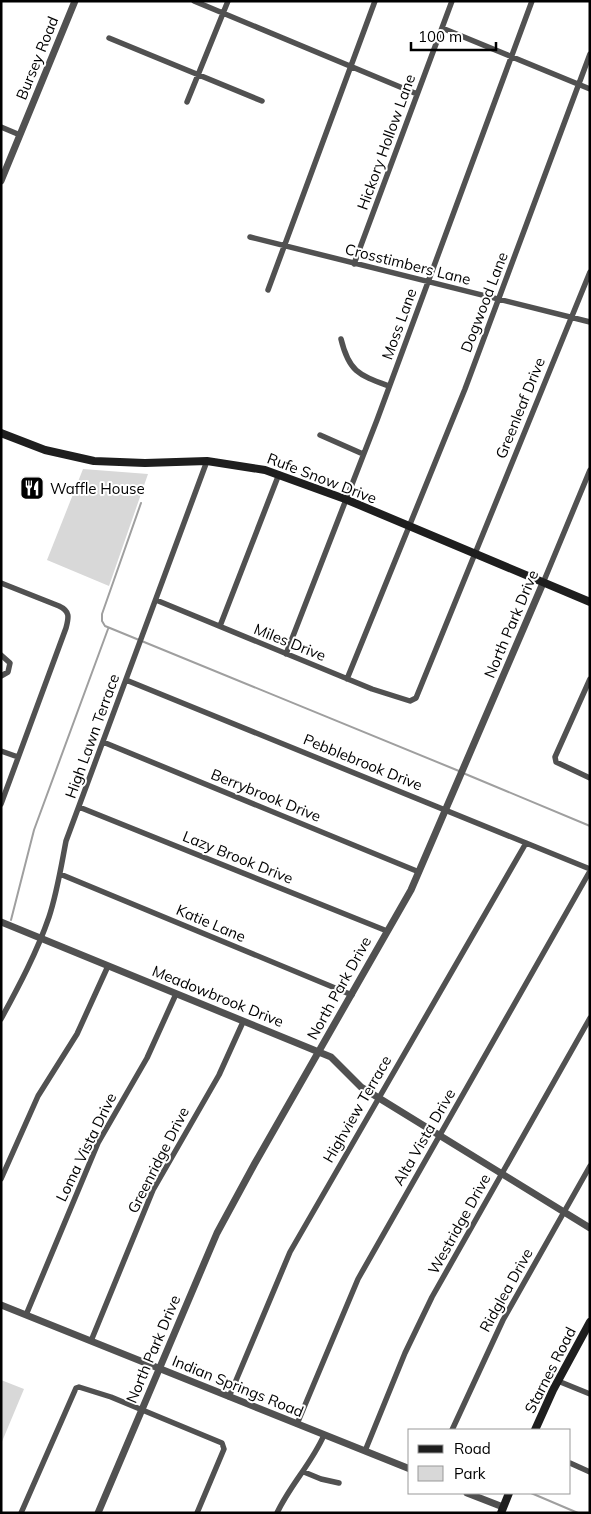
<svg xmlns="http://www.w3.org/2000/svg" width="591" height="1514" font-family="Mulish,sans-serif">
  <rect width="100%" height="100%" fill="#fff"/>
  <path fill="#d8d8d8" d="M83 469 148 474 109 586 47 560Z
    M1 1380 24 1389 1 1444Z"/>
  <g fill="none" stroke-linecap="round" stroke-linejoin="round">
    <path stroke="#9f9f9f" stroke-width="2" d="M141 503 102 614V621L105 626 459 771
      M463 773 590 826
      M11 920 34 830 108 629
      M531 1493 578 1513"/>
    <path stroke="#515151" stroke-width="5.5" d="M194 1 417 94
      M442 28 590 89
      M109 38 262 101
      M187 102 228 1
      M1 127 20 135
      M250 237 590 322
      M354 264 452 1
      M268 290 375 1
      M341 339C349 372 359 375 389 386
      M320 435 363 454
      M1 583 59 606C70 611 69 617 66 628L1 804
      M543 583 590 470
      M156 600 372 689 410 701 416 698 590 272
      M220 626 279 474
      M286 654 377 420 532 1
      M1 655 10 663 8 672 1 676
      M347 679 465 389 590 54
      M590 679 555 757 556 762 590 778
      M126 680 590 869
      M103 742 419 872
      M1 751 18 757
      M79 807 387 931
      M60 874 352 995
      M1 1019C19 986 37 952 49 917 57 893 61 867 66 841L207 461
      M1 1179 38 1096 77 1034 108 966
      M26 1315 98 1143 147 1058 176 994
      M91 1341 153 1190 219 1075 243 1022
      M558 1381 590 1394
      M229 1397 290 1252 526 843
      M297 1424 358 1279 590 871
      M452 1430 503 1320 590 1166
      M365 1451 405 1353 432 1297 590 1018
      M570 1463 590 1472
      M304 1472 321 1479 339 1483
      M21 1513 76 1388 79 1387 111 1397 222 1443 224 1449 197 1513
      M277 1513C290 1485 312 1463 324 1435"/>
    <path stroke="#515151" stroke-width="7" d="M1 181 75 1
      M1 922 331 1057 361 1087 590 1228
      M1 1305 410 1469
      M467 1493 503 1507
      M98 1513 217 1233 255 1163 411 890 543 583"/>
    <path stroke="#1e1e1e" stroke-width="8" d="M1 433 45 450 94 461 145 463 207 461 265 470 345 499 590 602
      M535 1430 553 1390 590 1322
      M501 1513 509 1493"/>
  </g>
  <defs>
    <g id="restaurant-square" transform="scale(1.25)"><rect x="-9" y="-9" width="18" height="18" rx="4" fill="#000" stroke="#fff"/><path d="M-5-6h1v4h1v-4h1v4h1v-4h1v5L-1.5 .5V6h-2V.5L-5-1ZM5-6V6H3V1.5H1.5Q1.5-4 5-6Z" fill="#fff"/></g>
  </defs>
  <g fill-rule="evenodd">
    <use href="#restaurant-square" x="32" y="488"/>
  </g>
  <g text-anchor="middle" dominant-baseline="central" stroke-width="4" stroke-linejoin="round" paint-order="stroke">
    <g font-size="15" fill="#000" stroke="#fff">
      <text transform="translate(37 58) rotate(-68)">Bursey Road</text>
      <text transform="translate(386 142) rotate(-70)">Hickory Hollow Lane</text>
      <text transform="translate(408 264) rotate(14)">Crosstimbers Lane</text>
      <text transform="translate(484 302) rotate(-69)">Dogwood Lane</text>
      <text transform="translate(399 324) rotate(-70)">Moss Lane</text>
      <text transform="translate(520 408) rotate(-68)">Greenleaf Drive</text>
      <text transform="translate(322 478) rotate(21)">Rufe Snow Drive</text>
      <text transform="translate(511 624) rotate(-67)">North Park Drive</text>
      <text transform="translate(290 642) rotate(22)">Miles Drive</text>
      <text transform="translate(92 736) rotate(-70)">High Lawn Terrace</text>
      <text transform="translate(363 762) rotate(22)">Pebblebrook Drive</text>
      <text transform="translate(266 795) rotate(22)">Berrybrook Drive</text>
      <text transform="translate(238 857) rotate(22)">Lazy Brook Drive</text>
      <text transform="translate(211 923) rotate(23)">Katie Lane</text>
      <text transform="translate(339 988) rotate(-61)">North Park Drive</text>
      <text transform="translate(218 996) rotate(22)">Meadowbrook Drive</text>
      <text transform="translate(357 1109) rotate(-60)">Highview Terrace</text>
      <text transform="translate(424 1137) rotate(-60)">Alta Vista Drive</text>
      <text transform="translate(86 1147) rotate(-64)">Loma Vista Drive</text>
      <text transform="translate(158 1160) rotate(-63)">Greenridge Drive</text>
      <text transform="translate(459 1224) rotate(-61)">Westridge Drive</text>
      <text transform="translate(506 1290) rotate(-61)">Ridglea Drive</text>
      <text transform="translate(153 1349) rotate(-67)">North Park Drive</text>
      <text transform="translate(550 1370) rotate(-63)">Starnes Road</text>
      <text transform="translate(238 1386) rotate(22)">Indian Springs Road</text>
    </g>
    <g font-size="15" fill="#000" stroke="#fff" text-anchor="start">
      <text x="50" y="488">Waffle House</text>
    </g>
  </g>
  <rect width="591" height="1514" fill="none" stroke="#000000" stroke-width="5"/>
  <rect x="408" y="1429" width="162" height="65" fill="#ffffff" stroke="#999999"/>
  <rect x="418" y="1445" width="25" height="8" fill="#1e1e1e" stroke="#999999"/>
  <text x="454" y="1454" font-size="15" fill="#000000">Road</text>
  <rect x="418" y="1466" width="25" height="15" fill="#d8d8d8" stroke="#999999"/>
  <text x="454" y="1479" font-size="15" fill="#000000">Park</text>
  <path d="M411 42v8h85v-8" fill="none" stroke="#000000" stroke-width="2.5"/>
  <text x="418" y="42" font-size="15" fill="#000000" stroke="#ffffff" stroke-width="4" paint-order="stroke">100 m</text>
</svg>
